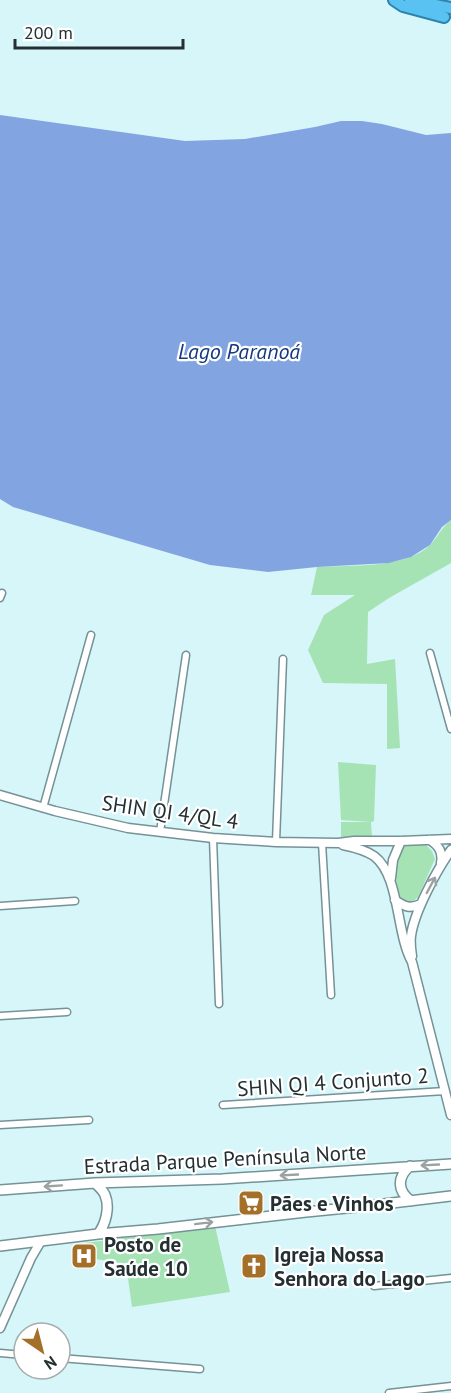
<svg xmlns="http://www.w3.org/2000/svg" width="451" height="1393" font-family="'PT Sans',sans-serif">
  <rect width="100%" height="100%" fill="#d6f6fa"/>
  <path fill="#a5e3b5" d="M451 520V563L389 598 368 612 367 664 395 659 400 748 387 749V684L323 683 308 650 324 615 355 595H311L317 567C350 565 406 569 430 545 438 537 441 528 451 520Z
    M338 762 376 765 374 821 371 822 372 838 341 839V822H371L341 820Z
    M425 844 432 851 435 859 418 897 410 904 403 903 397 894 394 879 396 854 404 846Z
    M215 1226 230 1292 132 1307 126 1264 90 1258 85 1243Z"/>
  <path fill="#82a5e2" d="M0 115 185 141 245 139 315 127 341 121H362L382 124 426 135 451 133V520L442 527 430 545 411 557 389 563 317 567 268 572 210 565 13 507 0 499Z"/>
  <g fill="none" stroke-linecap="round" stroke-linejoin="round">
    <g stroke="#759296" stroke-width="9">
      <path id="minor" d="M0 598 2 593
        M430 653 451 729
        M43 808 91 635
        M160 832 186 655
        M213 838 219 1004
        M276 842 283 659
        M322 843 331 995
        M0 906 75 901
        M0 1016 67 1012
        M223 1105 445 1091
        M0 1125 89 1120
        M374 1286 451 1278
        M0 1353 24 1355
        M60 1358 200 1369
        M389 1393 451 1386"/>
    </g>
    <g stroke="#759296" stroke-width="11">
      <path id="tertiary" d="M0 795 55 811 128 828 213 838 276 842 338 843 354 841H401L451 839
        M430 840C439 846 443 852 441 863
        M343 845C353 847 365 850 374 856 400 875 396 934 412 962L451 1115
        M391 878 393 860 401 841
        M395 900C405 907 410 909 421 904
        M412 956C411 949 410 943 411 936 414 912 437 870 451 850
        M0 1328 31 1258 41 1241"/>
    </g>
    <g stroke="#759296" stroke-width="12">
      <path id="secondary" d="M410 1166C397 1177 397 1191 411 1201
        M95 1183C98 1186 103 1190 105 1195 110 1207 106 1224 98 1234
        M0 1190 95 1183 222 1179 451 1164
        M0 1246 98 1234 158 1229 306 1212 367 1206 451 1196"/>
    </g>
    <g stroke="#2c84ac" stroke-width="14">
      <path id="trunk" d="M394 0 403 6 444 17
        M410 0 451 8"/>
    </g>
    <use href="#minor" stroke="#fff" stroke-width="6"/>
    <use href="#tertiary" stroke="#fff" stroke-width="8"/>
    <use href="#secondary" stroke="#fff" stroke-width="9"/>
    <use href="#trunk" stroke="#5ac2f2" stroke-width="10"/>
  </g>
  <defs><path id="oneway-shaft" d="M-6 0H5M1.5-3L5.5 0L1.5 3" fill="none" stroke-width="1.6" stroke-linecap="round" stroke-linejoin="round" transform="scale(1.5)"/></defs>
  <g stroke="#9ca1a2">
    <use href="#oneway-shaft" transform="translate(431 885) rotate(-62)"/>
    <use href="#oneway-shaft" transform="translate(430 1165) rotate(177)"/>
    <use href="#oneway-shaft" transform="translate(289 1175) rotate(177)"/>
    <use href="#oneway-shaft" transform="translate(53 1186) rotate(176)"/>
    <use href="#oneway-shaft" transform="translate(204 1223) rotate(-7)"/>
  </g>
  <defs>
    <g id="supermarket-square" transform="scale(1.35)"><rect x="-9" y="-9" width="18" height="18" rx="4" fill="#a46f29" stroke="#fff"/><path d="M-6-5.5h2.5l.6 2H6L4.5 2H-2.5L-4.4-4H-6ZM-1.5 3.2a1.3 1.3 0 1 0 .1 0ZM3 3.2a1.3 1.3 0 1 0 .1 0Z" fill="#fff"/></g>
    <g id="hospital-square" transform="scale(1.35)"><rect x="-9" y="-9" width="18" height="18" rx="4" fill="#a46f29" stroke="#fff"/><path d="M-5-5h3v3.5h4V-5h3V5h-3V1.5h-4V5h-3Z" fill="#fff"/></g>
    <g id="church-square" transform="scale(1.35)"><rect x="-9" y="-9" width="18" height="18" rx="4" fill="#a46f29" stroke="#fff"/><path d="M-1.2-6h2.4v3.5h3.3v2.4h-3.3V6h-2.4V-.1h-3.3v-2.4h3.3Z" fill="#fff"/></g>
  </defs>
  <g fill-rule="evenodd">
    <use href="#supermarket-square" x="251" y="1203"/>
    <use href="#hospital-square" x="84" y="1256"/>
    <use href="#church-square" x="254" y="1266"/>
  </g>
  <g text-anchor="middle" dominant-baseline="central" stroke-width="4.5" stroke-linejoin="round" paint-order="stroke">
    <g font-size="21" fill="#232f31" stroke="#fff">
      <text transform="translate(170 812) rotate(8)">SHIN QI 4/QL 4</text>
      <text transform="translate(333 1082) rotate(-4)">SHIN QI 4 Conjunto 2</text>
      <text transform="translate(225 1159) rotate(-3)">Estrada Parque Península Norte</text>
    </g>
    <g font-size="21" font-weight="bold" fill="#232f31" stroke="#fff" text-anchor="start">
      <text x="270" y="1203">Pães e Vinhos</text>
      <text x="104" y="1244">Posto de<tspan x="104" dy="24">Saúde 10</tspan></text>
      <text x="274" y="1254">Igreja Nossa<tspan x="274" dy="24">Senhora do Lago</tspan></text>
    </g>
    <g font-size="22" font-style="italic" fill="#153a81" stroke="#fff">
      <text x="239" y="351">Lago Paranoá</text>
    </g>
  </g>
  <g transform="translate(42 1351) rotate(145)"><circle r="28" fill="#ffffff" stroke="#a7acad" stroke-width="1.5"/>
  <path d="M0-4.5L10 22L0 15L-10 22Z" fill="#a46f29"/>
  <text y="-9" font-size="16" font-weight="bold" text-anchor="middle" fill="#232f31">N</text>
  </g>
  <path d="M15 39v9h168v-9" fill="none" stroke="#232f31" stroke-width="3"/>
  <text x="24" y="39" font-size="18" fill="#232f31" stroke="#ffffff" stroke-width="4.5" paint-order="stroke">200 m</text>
</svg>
